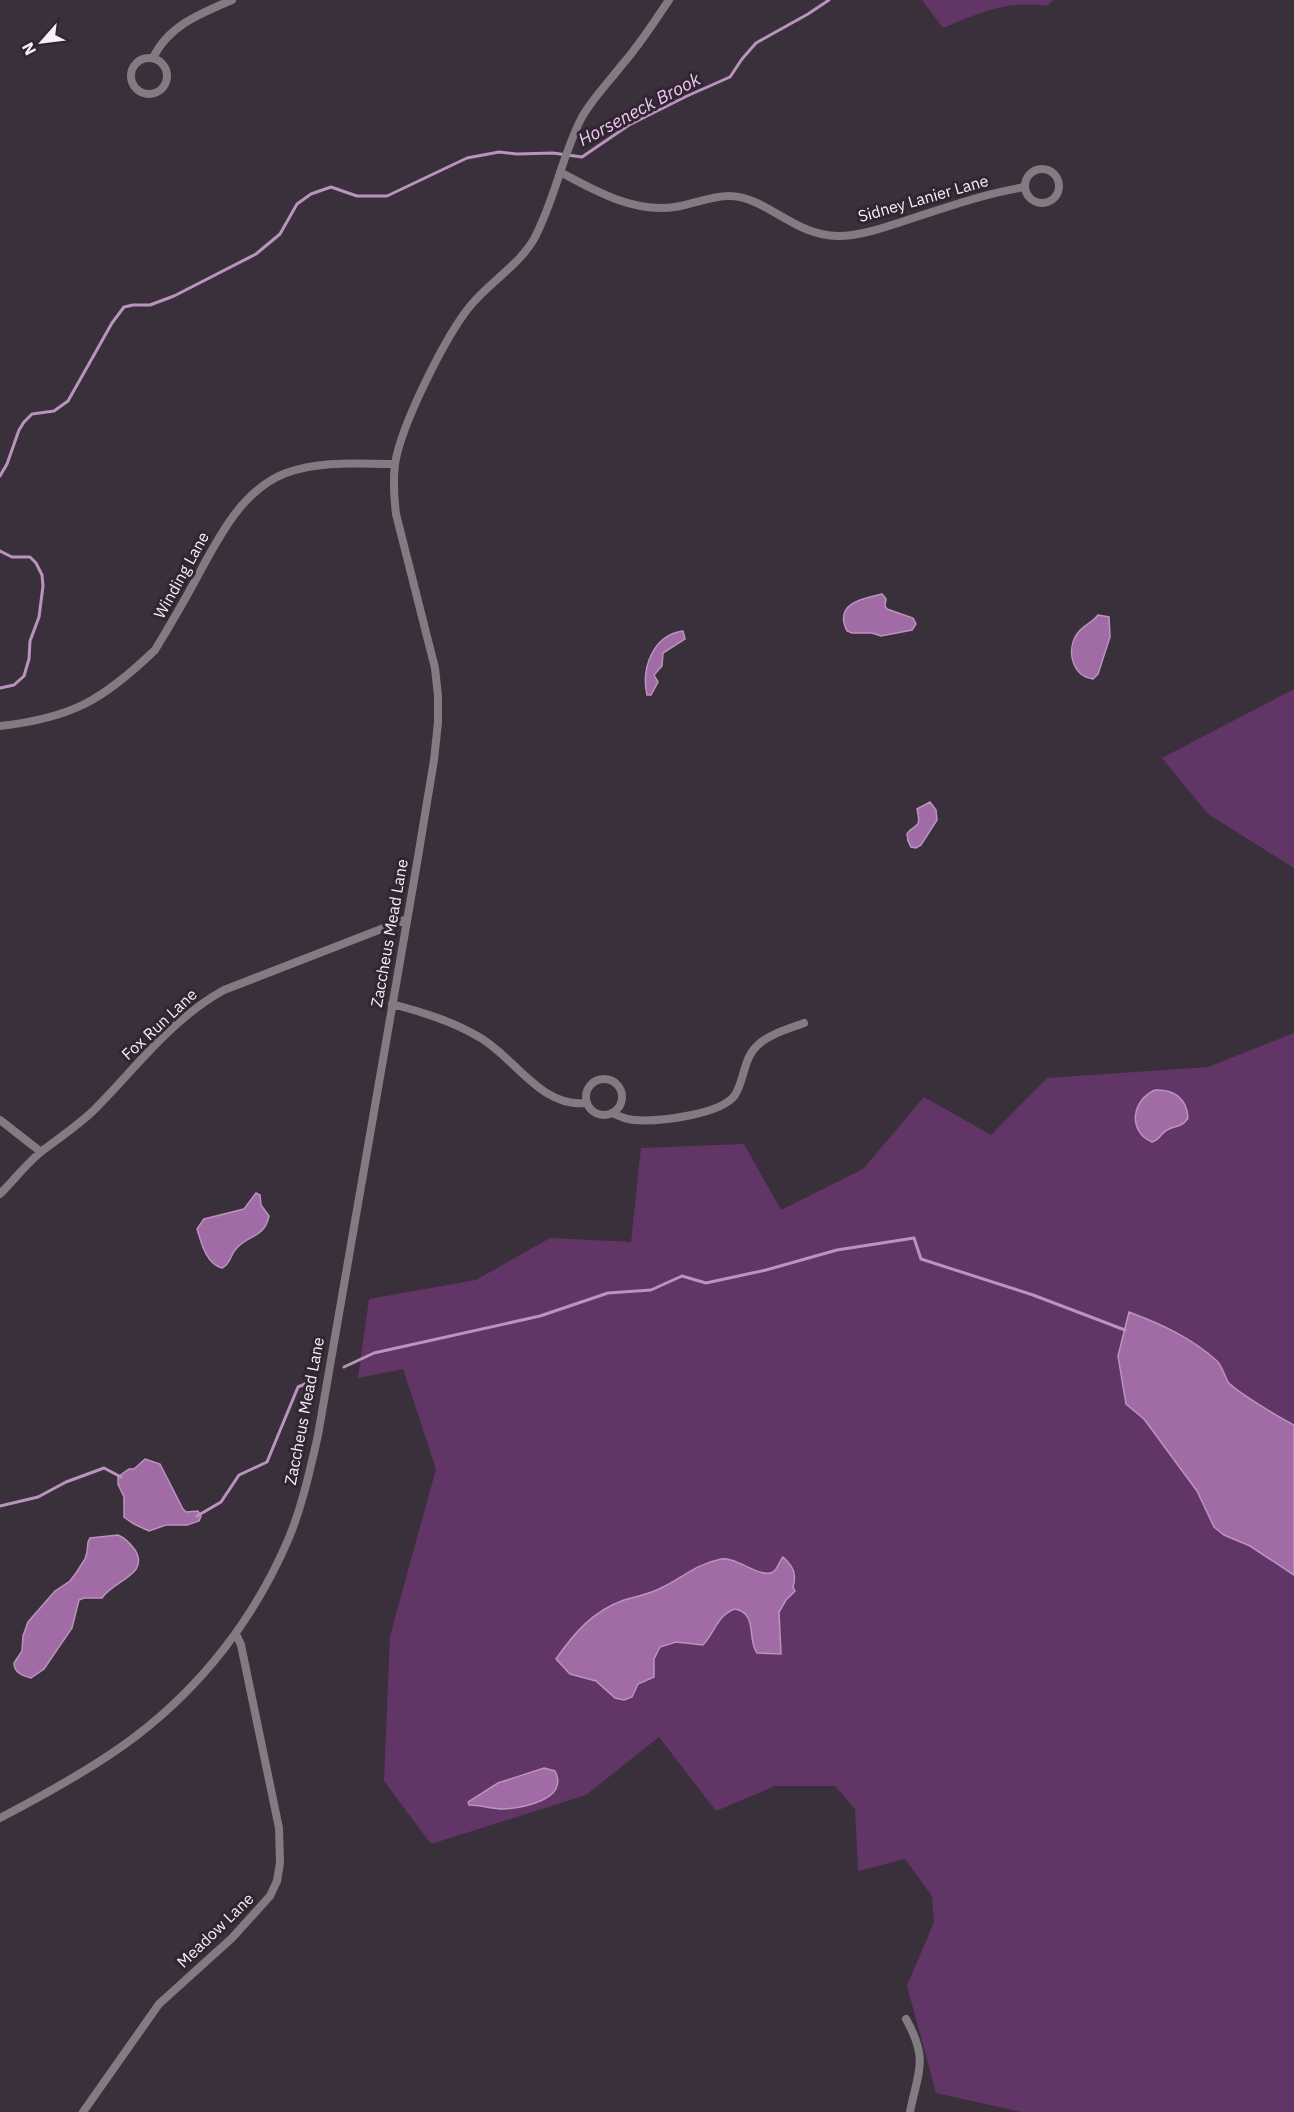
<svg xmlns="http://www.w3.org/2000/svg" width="1294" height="2112" font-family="'IBM Plex Sans',sans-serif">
  <rect width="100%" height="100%" fill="#3a303b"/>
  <path fill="#623567" d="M922 0H1054L1047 6C1007 0 979 13 943 28Z
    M1294 689V868L1208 814 1162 758Z
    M1294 1033V2112H1021L936 2093 907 1986 934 1922 932 1896 905 1859 858 1871 855 1809 835 1786H775L716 1811 659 1737 586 1795 431 1844 384 1781 390 1636 436 1469 403 1369 358 1378 369 1299 476 1280 550 1238 631 1242 641 1148 744 1144 781 1210 863 1169 924 1097 991 1135 1047 1078 1208 1067Z"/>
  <path fill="#a16ba6" stroke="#ba93be" stroke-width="1.5" d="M882 594 886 599 885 606 887 609 913 618 916 624 912 630 881 636 872 633H852L847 631C833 603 864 598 882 594Z
    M1098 615 1109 617 1110 637 1098 674 1093 679C1072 676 1066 650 1077 634 1082 626 1092 623 1098 615Z
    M683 631 685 639 663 653 662 666 654 675 658 682 651 695H647C641 668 653 635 683 631Z
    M930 802 936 810 937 820 921 845 916 848 911 847 908 841 907 834C915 822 922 831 917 809Z
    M1155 1090C1173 1089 1187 1098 1188 1118 1182 1128 1175 1125 1167 1130 1160 1134 1160 1140 1152 1142 1127 1131 1132 1100 1155 1090Z
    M256 1193 260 1195 261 1205 269 1216C264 1239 248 1234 236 1249 230 1255 231 1264 222 1268 206 1264 201 1242 197 1229L204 1219 244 1209Z
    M1129 1312C1161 1324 1192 1338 1217 1361 1223 1367 1224 1375 1228 1382 1235 1391 1282 1419 1294 1425V1575L1250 1546 1224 1535 1214 1527 1197 1491 1144 1419 1126 1404 1118 1356Z
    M145 1459 160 1464 183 1509 186 1512 198 1511 201 1516 199 1521 187 1525H166L149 1531 134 1524 124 1517V1497L118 1484V1477L129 1469H134Z
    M118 1535C125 1538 130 1543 135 1550 150 1575 114 1580 102 1598H84L79 1600 72 1628 44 1669 31 1678C23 1676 14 1673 14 1663L22 1651 23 1636 28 1622 55 1591 70 1581 76 1573 85 1559 87 1552 88 1542 90 1538Z
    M783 1557C793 1566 797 1574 793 1587L795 1591 786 1600 779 1612 781 1654 757 1653C747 1640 758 1613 735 1609 718 1614 714 1634 703 1645L676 1642 660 1647 654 1659V1677L638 1684 632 1697 624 1700 615 1698 596 1681 570 1674 556 1659C574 1633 593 1611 624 1600 638 1596 651 1594 663 1587 683 1577 697 1564 721 1559 736 1556 760 1579 773 1572 778 1569 779 1561 783 1557Z
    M544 1768 555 1771C570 1800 521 1808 503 1809 492 1809 480 1805 469 1805L468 1802 498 1783Z"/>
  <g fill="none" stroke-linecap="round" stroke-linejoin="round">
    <path stroke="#ba93be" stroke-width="3" d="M0 476 7 464 19 430 24 422 32 414 54 411 68 401 112 323 124 307 133 305H150L174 296 256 254 280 234 297 204 311 194 331 187 357 196H387L467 158 499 152 517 154 553 153 582 157 629 125 687 96 730 77 742 59 756 43 808 14 829 0
      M0 551 12 557H30L36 563 42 575 43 586 39 617 30 641 29 659 24 676 14 685 0 688
      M344 1367 374 1353 540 1316 608 1293 651 1290 682 1276 706 1283 766 1270 837 1250 914 1238 921 1259 1033 1295 1125 1330
      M0 1506 38 1497 66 1482 104 1468 121 1477
      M197 1516 221 1502 239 1475 267 1462 298 1387 305 1384"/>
    <path stroke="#827c82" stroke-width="8" d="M153 58C168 26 201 13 232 0
      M131 76a18 18 0 1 1 36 0a18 18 0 1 1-36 0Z
      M1025 186a17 17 0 1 1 34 0a17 17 0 1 1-34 0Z
      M560 172C595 191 634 213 675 207 694 204 710 196 729 196 766 196 795 237 839 236 860 236 882 228 901 222 942 209 982 194 1025 187
      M0 726C72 718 103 700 155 650 169 627 183 603 196 579 218 539 241 490 286 473 321 460 360 464 395 464
      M392 1004C422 1012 452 1021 479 1037 515 1057 540 1108 586 1103
      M586 1097a18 18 0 1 1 36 0a18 18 0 1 1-36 0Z
      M612 1113C619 1116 626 1120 634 1120 657 1122 721 1115 735 1095 745 1079 743 1058 758 1045 769 1034 789 1029 804 1023
      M0 1120 41 1152
      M0 1194C14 1180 27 1163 42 1151 59 1138 77 1126 93 1111 135 1069 171 1019 224 990L407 919
      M0 1818C44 1795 97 1766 136 1736 203 1685 255 1617 288 1540 302 1507 310 1470 318 1435L416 869 434 760 438 722V696L435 668 396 514C394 498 393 481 395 464 401 425 446 335 471 305 490 282 519 265 534 239 555 200 562 155 582 117 593 98 608 83 621 66 639 46 654 22 669 0
      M906 2019C929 2060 918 2071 910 2112
      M83 2112 159 2004 232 1938 270 1896 277 1881 280 1863 279 1828 241 1645 236 1634"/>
  </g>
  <g text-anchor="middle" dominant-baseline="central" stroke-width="6" stroke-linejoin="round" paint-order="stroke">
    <g font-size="16" fill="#f6eff7" stroke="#302631">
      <text transform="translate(923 198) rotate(-16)">Sidney Lanier Lane</text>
      <text transform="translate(181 575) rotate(-61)">Winding Lane</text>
      <text transform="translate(389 933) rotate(-80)">Zaccheus Mead Lane</text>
      <text transform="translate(159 1024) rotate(-43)">Fox Run Lane</text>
      <text transform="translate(304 1411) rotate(-79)">Zaccheus Mead Lane</text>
      <text transform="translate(215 1930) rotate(-44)">Meadow Lane</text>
    </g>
    <g font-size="18" font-style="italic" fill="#f3c5f6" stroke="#302631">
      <text transform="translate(639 109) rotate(-28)">Horseneck Brook</text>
    </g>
  </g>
  <g transform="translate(42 42) rotate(242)" stroke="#302631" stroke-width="4.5" paint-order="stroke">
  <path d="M0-4.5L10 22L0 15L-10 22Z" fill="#f6eff7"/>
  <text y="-9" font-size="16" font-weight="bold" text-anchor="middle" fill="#f6eff7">N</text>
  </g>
</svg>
